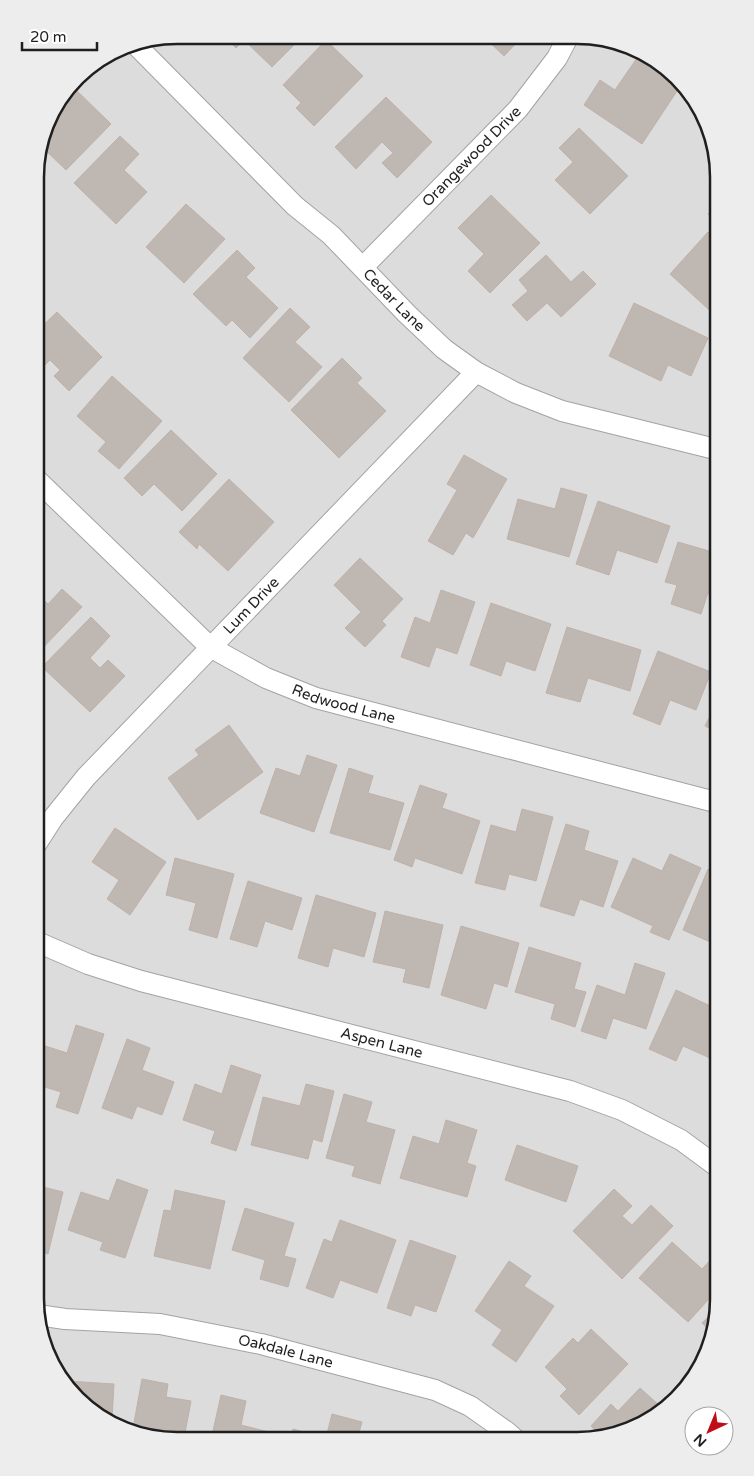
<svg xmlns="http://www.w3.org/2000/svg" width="754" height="1476" font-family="'Varela Round',sans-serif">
  <rect width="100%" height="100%" fill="#efebe5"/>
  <path fill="#dddcdc" d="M177 35 604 38 670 70 712 132 719 177V1309L689 1386 622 1434 577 1441 158 1440 84 1406 42 1344 35 1299 36 159 50 114 83 70 123 46Z"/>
  <path fill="#bfb7b2" stroke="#c0b1a9" d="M223 35 303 36 272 67 244 40 236 48Z
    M484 37H522L504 56Z
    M326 40 363 76 314 126 296 108 301 103 283 85Z
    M639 55 678 82 681 85 642 144 584 105 600 80 615 90Z
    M73 87 111 124 66 170 40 145 50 114 63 97Z
    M386 97 432 142 397 178 382 163 393 153 382 142 356 169 335 147Z
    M579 128 628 176 590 214 555 180 573 162 559 148Z
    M120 136 139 154 124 170 147 192 116 224 74 183Z
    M491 195 540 243 490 293 468 271 484 254 458 228Z
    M719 203V225L708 214Z
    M186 204 225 239 184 283 146 247Z
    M708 232 719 241V319L670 274Z
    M237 250 255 268 246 277 278 308 250 338 232 320 226 326 193 294Z
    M546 255 571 282 583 271 596 284 561 317 547 303 527 321 512 305 528 291 519 280Z
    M634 303 708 338 691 376 668 365 661 381 609 356Z
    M290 308 310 327 295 342 322 367 289 402 243 358Z
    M57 312 102 357 69 391 54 376 60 370 50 360 36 374V332Z
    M342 358 362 378 357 383 386 411 339 458 291 410Z
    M112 376 162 421 119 469 98 451 106 442 77 416Z
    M171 430 217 474 182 511 154 484 142 496 124 478Z
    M464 455 507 479 473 538 466 533 453 555 428 541 457 490 447 484Z
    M229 479 274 522 228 571 199 544 197 549 179 532Z
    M561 488 587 495 569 557 507 539 518 499 555 509Z
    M598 501 670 526 657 563 617 550 609 575 576 564Z
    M716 529 719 530V596L708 593 701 614 671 604 677 585 665 582 678 542 709 551Z
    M360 558 403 599 382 621 386 625 365 647 345 628 361 612 334 585Z
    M62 589 82 607 36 655V593L48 604Z
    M441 590 475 602 457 654 436 647 429 667 401 657 415 617 430 623Z
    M491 603 551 624 535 671 506 661 501 676 470 665Z
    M91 617 110 636 90 658 100 668 108 660 125 676 90 712 42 667Z
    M567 627 641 650 630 691 588 678 580 702 546 693Z
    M658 651 711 672 696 710 670 700 660 725 633 714Z
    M719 698V733L705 726Z
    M229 725 263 772 198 820 168 778 199 755 195 750Z
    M307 755 337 765 314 832 260 813 276 768 300 776Z
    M349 768 373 776 368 793 404 803 390 850 330 833Z
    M420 785 447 794 442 808 480 821 462 874 415 858 412 867 394 860Z
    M522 809 553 817 536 881 509 874 505 890 475 883 491 825 516 832Z
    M566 824 589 831 584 850 618 861 603 907 580 899 574 916 540 906Z
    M115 828 166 862 130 915 107 899 119 880 92 862Z
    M670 854 701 868 669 940 650 932 653 926 611 907 633 858 662 871Z
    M175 858 234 874 217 938 189 930 196 903 166 895Z
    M708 869 719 874V956L713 954 717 945 683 930Z
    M248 881 302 898 292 930 265 921 257 947 230 939Z
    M316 895 376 913 364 957 333 948 328 967 298 958Z
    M385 911 443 925 429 988 403 982 406 969 373 962Z
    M461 926 519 943 507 987 494 983 486 1009 441 995Z
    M529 947 581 963 574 989 586 992 575 1027 551 1019 555 1004 515 992Z
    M635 963 665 973 646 1029 613 1018 606 1039 581 1031 597 985 625 995Z
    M676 990 719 1010V1062L683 1046 676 1061 649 1049Z
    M76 1025 104 1034 78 1114 56 1107 61 1092 35 1084V1055L39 1044 67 1053Z
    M127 1039 150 1048 142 1070 174 1082 162 1115 137 1106 132 1119 102 1108Z
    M231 1065 261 1075 236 1151 211 1143 215 1131 183 1120 195 1084 222 1094Z
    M306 1084 334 1091 322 1142 313 1139 308 1159 251 1145 263 1097 300 1106Z
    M344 1094 372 1102 366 1122 395 1130 380 1184 352 1176 355 1166 326 1158Z
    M446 1120 477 1130 467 1163 476 1166 467 1197 400 1178 413 1136 439 1144Z
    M517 1145 578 1166 566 1202 505 1180Z
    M117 1179 148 1190 125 1258 100 1250 103 1242 68 1230 81 1192 109 1201Z
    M35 1185 63 1192 48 1254 35 1250Z
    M614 1189 632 1206 622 1216 632 1225 651 1205 673 1226 622 1279 573 1231Z
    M175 1190 225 1201 210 1269 154 1256 164 1210 171 1211Z
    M245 1208 294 1223 284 1256 296 1259 288 1287 260 1279 265 1260 232 1250Z
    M340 1220 396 1240 377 1293 340 1280 333 1298 306 1288 324 1239 332 1242Z
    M410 1240 456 1256 436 1312 415 1305 411 1316 387 1308Z
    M672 1242 702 1269 716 1254 719 1256V1288L688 1322 639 1278Z
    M509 1261 531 1276 524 1286 554 1306 516 1362 492 1345 502 1330 475 1311Z
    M719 1306V1309L710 1331 702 1323Z
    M591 1329 628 1364 579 1415 560 1396 567 1389 545 1367 573 1338 578 1343Z
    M142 1379 168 1384 166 1397 191 1401 185 1433 179 1432 177 1440H158L133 1428Z
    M67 1381 114 1384 112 1419 84 1406Z
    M640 1388 660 1406 622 1434 603 1437 591 1426 611 1404 618 1411Z
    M221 1395 246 1401 241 1425 273 1433 272 1440H211Z
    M332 1414 362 1422 357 1440H290L293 1429 326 1438Z"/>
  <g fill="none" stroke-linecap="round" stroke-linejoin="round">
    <g stroke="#a3a3a3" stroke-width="22">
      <g id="street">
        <path id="s1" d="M134 43 295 206 331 235 407 314 444 349 476 372 516 393 562 411 719 450"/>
        <path id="s2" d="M363 267 518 109 557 58 568 37"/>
        <path id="s3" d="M36 479 210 647 266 678 316 698 719 803"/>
        <path id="s4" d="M35 846 53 818 86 777 476 372"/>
        <path id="s5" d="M35 941 88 964 141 981 570 1091 622 1110 681 1140 719 1168"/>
        <path id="s6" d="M38 1315 65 1319 160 1324 261 1344 435 1390 470 1406 507 1432 517 1441"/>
      </g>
    </g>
    <use href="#street" stroke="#fff" stroke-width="20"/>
  </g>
  <g text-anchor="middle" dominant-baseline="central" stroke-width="4" stroke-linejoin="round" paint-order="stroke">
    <g font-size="15" fill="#1f1f1f" stroke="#fff">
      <text stroke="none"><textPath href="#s2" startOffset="155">Orangewood Drive</textPath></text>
      <text stroke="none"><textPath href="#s1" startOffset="366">Cedar Lane</textPath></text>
      <text stroke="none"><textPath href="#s4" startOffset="324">Lum Drive</textPath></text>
      <text stroke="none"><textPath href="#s3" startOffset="388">Redwood Lane</textPath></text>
      <text stroke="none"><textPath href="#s5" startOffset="362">Aspen Lane</textPath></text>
      <text stroke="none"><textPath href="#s6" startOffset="251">Oakdale Lane</textPath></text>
    </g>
  </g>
  <path d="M0 0H754V1476H0ZM177 44H577A133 133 0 0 1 710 177V1299A133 133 0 0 1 577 1432H177A133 133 0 0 1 44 1299V177A133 133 0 0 1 177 44Z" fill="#ededed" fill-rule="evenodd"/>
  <path fill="none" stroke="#1f1f1f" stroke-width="2.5" d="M177 44H577A133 133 0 0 1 710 177V1299A133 133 0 0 1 577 1432H177A133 133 0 0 1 44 1299V177A133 133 0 0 1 177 44Z"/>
  <g transform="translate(709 1431) rotate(224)"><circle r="24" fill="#ffffff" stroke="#a5a5a5"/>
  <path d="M0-4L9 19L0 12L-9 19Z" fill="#c10d18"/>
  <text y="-8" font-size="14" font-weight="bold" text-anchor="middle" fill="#1f1f1f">N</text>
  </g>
  <path d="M22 42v8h75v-8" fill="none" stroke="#1f1f1f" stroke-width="2.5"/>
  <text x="30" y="42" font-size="15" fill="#1f1f1f" stroke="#ffffff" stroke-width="4" paint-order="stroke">20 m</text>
</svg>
